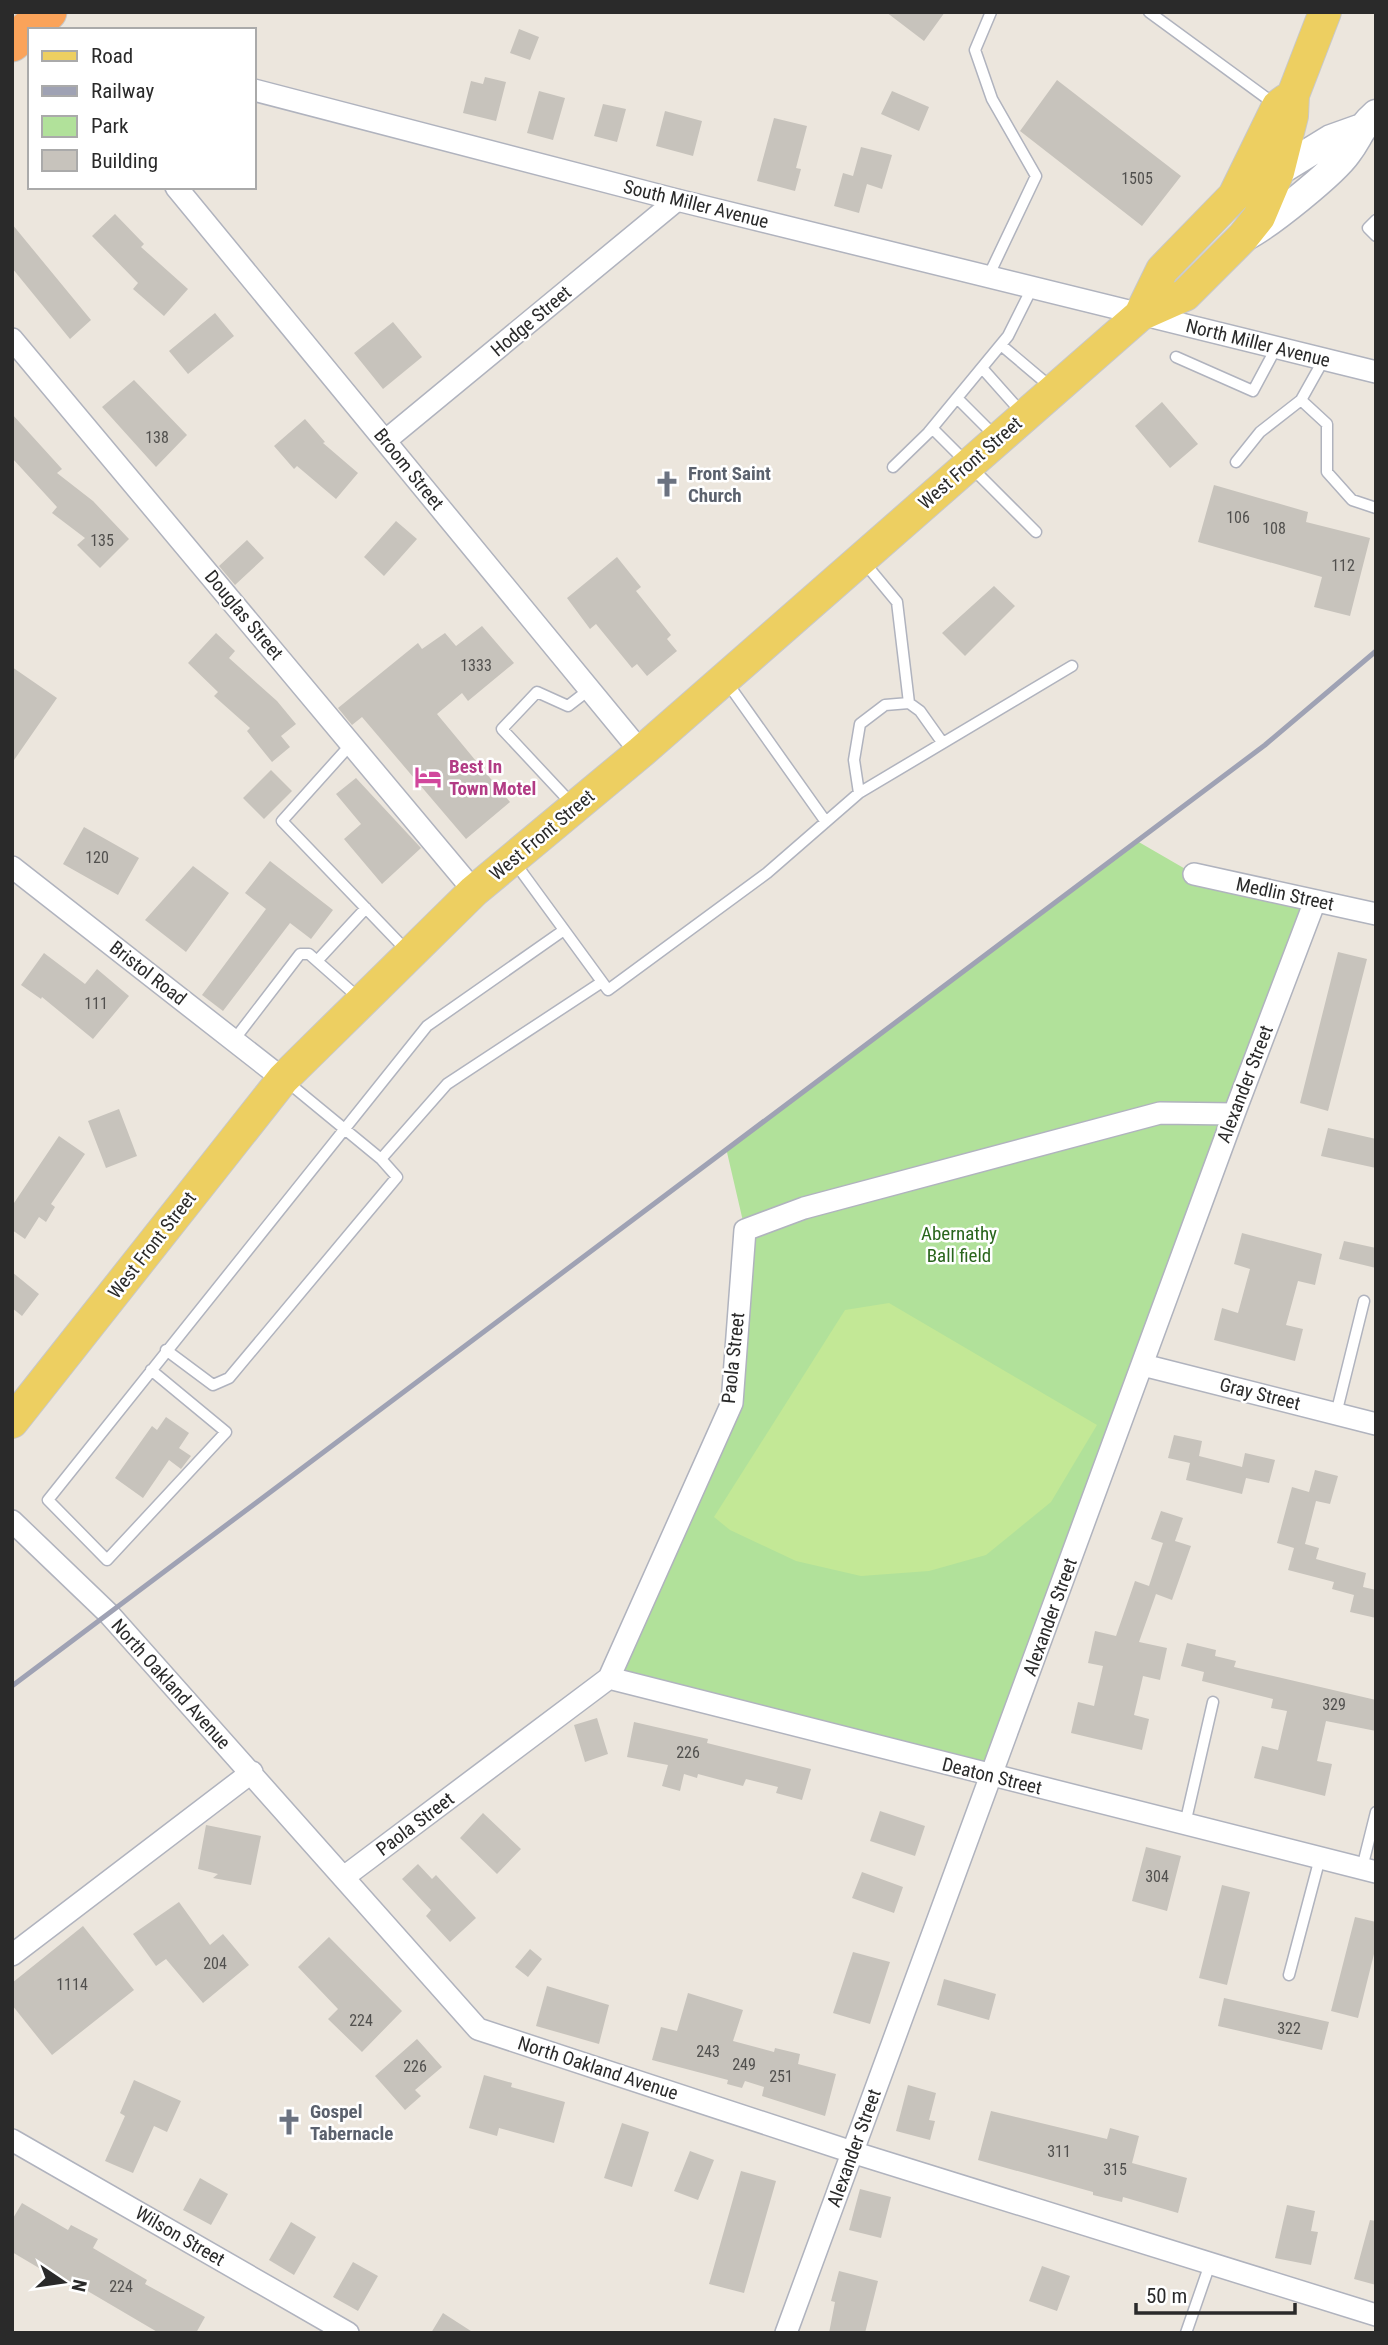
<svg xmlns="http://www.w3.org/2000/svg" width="1388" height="2345" font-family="'Roboto Condensed',sans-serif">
  <rect width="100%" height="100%" fill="#ece6dd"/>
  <path fill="#b1e19a" d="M1137 841 1194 874 1315 901 991 1776 609 1678 732 1403 745 1230 726 1148Z"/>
  <path fill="#c3e896" d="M889 1303 1097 1425 1051 1502 986 1555 929 1571 861 1576 796 1561 730 1530 714 1517 845 1310Z"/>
  <path fill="#c7c3bc" d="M886 12H945L924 41Z
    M519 29 539 37 530 60 510 53Z
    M485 77 506 82 496 121 463 113 471 81 483 84Z
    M1057 80 1181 176 1142 226 1020 131Z
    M539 91 565 98 553 140 527 133Z
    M892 91 929 107 919 131 881 114Z
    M603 104 626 109 617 142 594 136Z
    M665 111 702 121 693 156 656 146Z
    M774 118 807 126 796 168 801 169 795 191 757 181Z
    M861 147 892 155 882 189 867 184 859 213 834 206 843 173 853 176Z
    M115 214 144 244 141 247 188 289 164 316 133 289 138 283 92 236Z
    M12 224 91 320 70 339 12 268Z
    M215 313 234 336 188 374 169 351Z
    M393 322 422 357 383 389 354 353Z
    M134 380 187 435 156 467 102 407Z
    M1162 402 1198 444 1170 468 1135 426Z
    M12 414 62 469 57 473 93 501 129 539 100 568 77 545 85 538 52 513 57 507 12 458Z
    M305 419 325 442 323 443 358 473 336 499 297 466 294 469 274 446Z
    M1214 485 1308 512 1306 522 1370 538 1350 616 1314 607 1322 577 1198 542Z
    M396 521 417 539 384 576 364 557Z
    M247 540 264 558 235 585 219 566Z
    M617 557 641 587 636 591 671 635 667 639 677 651 647 676 637 664 632 668 596 624 590 629 567 598Z
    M994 586 1015 606 965 656 942 633Z
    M482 626 514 663 468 701 462 693 437 714 510 802 466 839 362 717 352 725 338 708 418 643 422 649 445 633 456 646Z
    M216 633 235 651 229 658 277 701 296 724 281 736 290 747 272 762 247 731 250 728 214 696 218 692 188 663Z
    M12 667 57 698 12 763Z
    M271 770 292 791 264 819 243 798Z
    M356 778 421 848 382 884 344 839 361 824 336 794Z
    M84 827 139 858 118 895 63 864Z
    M270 861 333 910 311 939 290 923 223 1011 202 995 266 909 245 893Z
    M193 866 229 893 186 952 145 920Z
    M1338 952 1367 959 1328 1111 1300 1103Z
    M44 953 85 984 97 969 129 996 93 1039 42 997 41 999 21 985Z
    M119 1109 137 1156 106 1168 88 1121Z
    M1328 1128 1376 1139V1168L1321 1156Z
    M59 1136 85 1154 51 1204 55 1207 46 1222 39 1217 25 1239 12 1230V1206Z
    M1242 1233 1322 1254 1315 1285 1298 1281 1286 1325 1303 1329 1295 1361 1214 1340 1222 1308 1238 1313 1250 1269 1234 1264Z
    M1344 1241 1376 1248V1268L1339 1259Z
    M12 1272 39 1294 22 1316 12 1308Z
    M166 1417 189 1433 179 1448 191 1456 181 1469 169 1460 143 1498 115 1478 152 1426 157 1430Z
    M1174 1435 1202 1441 1199 1456 1242 1467 1245 1453 1275 1460 1269 1483 1246 1478 1242 1494 1186 1480 1190 1463 1168 1458Z
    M1315 1470 1338 1476 1330 1504 1316 1501 1305 1544 1319 1548 1316 1559 1366 1573 1363 1587 1376 1590V1618L1350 1612 1354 1595 1332 1589 1334 1582 1288 1570 1294 1548 1277 1543 1292 1487 1309 1492Z
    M1161 1511 1183 1518 1175 1541 1191 1546 1172 1600 1156 1594 1139 1642 1167 1648 1160 1680 1143 1676 1134 1715 1149 1719 1142 1750 1071 1733 1078 1702 1094 1706 1103 1666 1088 1663 1095 1631 1116 1636 1135 1581 1149 1586 1163 1543 1151 1539Z
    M1187 1643 1216 1650 1215 1656 1236 1661 1234 1667 1376 1700V1731L1326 1721 1317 1761 1332 1764 1325 1796 1254 1778 1262 1746 1278 1750 1287 1711 1271 1708 1273 1699 1202 1681 1204 1672 1181 1666Z
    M597 1718 608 1754 585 1762 574 1725Z
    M634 1722 708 1739 707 1743 811 1769 802 1800 776 1793 778 1787 746 1779 743 1786 698 1774 697 1778 684 1774 680 1791 662 1786 668 1765 627 1757Z
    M880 1811 925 1826 915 1856 870 1841Z
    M483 1813 521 1849 497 1874 460 1838Z
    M206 1825 261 1836 251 1885 213 1878 218 1874 198 1869Z
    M1146 1847 1181 1856 1167 1911 1132 1901Z
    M418 1864 432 1879 436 1875 476 1918 450 1942 426 1916 431 1910 402 1879Z
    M862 1872 903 1887 894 1913 852 1898Z
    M1222 1885 1250 1892 1227 1985 1199 1978Z
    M179 1902 210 1945 223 1934 249 1965 203 2003 166 1959 156 1966 133 1934Z
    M1355 1917 1376 1922V1946L1358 2018 1331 2011Z
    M83 1926 134 1990 52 2055 12 2005V1983Z
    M329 1937 402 2011 362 2052 328 2019 338 2009 298 1967Z
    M530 1949 542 1959 528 1977 515 1967Z
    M853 1952 890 1962 870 2024 833 2013Z
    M944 1979 996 1994 989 2020 937 2005Z
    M547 1986 609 2005 599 2044 536 2026Z
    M688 1993 743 2010 733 2041 774 2052 775 2048 800 2054 798 2064 836 2074 825 2116 762 2096 764 2087 745 2081 742 2088 727 2084 728 2080 652 2060 661 2027 677 2031Z
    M1224 1998 1329 2022 1322 2050 1218 2026Z
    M417 2039 442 2067 415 2090 421 2096 405 2110 375 2076Z
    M484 2075 512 2083 511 2087 565 2102 554 2143 499 2128 497 2136 469 2128Z
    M134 2080 181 2101 167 2132 154 2126 133 2173 105 2161 125 2116 120 2113Z
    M908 2085 936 2093 929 2120 935 2121 930 2140 896 2131Z
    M991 2111 1107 2139 1110 2128 1139 2136 1132 2163 1187 2178 1178 2213 1123 2197 1122 2202 1093 2195V2192L978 2160Z
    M622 2123 649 2132 632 2187 604 2178Z
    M690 2151 714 2160 698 2200 674 2191Z
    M741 2171 776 2181 744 2293 709 2284Z
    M200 2178 228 2194 211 2225 183 2210Z
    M860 2189 891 2197 881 2238 849 2230Z
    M22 2203 68 2230 71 2225 98 2239 93 2248 147 2280 145 2284 205 2317 196 2333H159L74 2283 71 2287 12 2252V2220Z
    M1287 2205 1315 2211 1311 2231 1318 2232 1311 2265 1275 2258Z
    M1370 2220 1376 2221V2285L1354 2279Z
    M291 2222 316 2237 294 2275 269 2260Z
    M353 2262 378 2276 358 2311 333 2297Z
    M1042 2266 1070 2276 1057 2311 1029 2301Z
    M839 2271 878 2281 865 2333H829L835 2302 831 2301Z
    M443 2313 474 2333H431Z"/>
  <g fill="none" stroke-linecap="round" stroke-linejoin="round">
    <g stroke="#b0b3be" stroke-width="13">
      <path id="lane" d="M1149 12 1276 105
        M1376 220 1368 228 1376 236
        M988 277 1036 176 992 99 975 50 991 12
        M1001 345 1052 388
        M1176 357 1253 391 1276 348
        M982 368 1022 413
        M957 398 997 438
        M1301 400 1327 424V472L1352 500 1376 508
        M932 428 1036 532
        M1236 462 1260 432 1301 400 1324 359
        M893 467 928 433 1008 336 1032 288
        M863 561 897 602 909 703 920 711 942 742
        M726 681 826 822
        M352 743 282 821 407 951
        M859 793 854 760 860 724 885 705 909 703
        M573 805 502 729 537 692 568 706 590 689
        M513 860 608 990 767 873 859 793 1072 666
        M317 961 366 908
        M234 1040 300 954H309L360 999
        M381 1159 447 1084 602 982
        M166 1350 213 1385 229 1378 397 1177 381 1159 285 1080
        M151 1370 226 1432 107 1560 48 1500 427 1026 564 930
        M1336 1414 1364 1301
        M1185 1824 1213 1702
        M1362 1868 1376 1812
        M1289 1975 1320 1858
        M1186 2333 1210 2264"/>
    </g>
    <g stroke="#b0b3be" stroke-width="24">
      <path id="street" d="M254 90 677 200 1376 372
        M176 187 641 752
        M12 339 474 891
        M385 441 677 200
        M12 867 283 1079
        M1194 874 1376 914
        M1143 1365 1376 1424
        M12 1521 109 1614 478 2029 852 2152 1376 2315
        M609 1678 1376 1872
        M344 1877 609 1678 732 1403 745 1230 804 1208 1160 1113 1234 1114
        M12 1955 252 1772
        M12 2140 348 2333
        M786 2333 1234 1114 1315 901"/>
    </g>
    <g stroke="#b0b3be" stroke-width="31">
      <path id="secondary" d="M1266 179 1331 139 1359 129
        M1246 236C1268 225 1333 173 1347 153 1360 136 1358 130 1376 114"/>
    </g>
    <g stroke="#c8c8c8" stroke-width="34">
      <path id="primary" d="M1140 315 1162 270 1234 196 1278 106 1286 100
        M12 1422 283 1079 474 891 641 752 1140 315 1185 295 1243 237 1259 217 1278 172 1292 116 1293 95 1325 12"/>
    </g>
    <g stroke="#c8c8c8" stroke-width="39">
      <path id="highway" d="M12 43 48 12"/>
    </g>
    <use href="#lane" stroke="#fff" stroke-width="10"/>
    <use href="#street" stroke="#fff" stroke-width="21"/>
    <use href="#secondary" stroke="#fff" stroke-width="28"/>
    <use href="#primary" stroke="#edcf61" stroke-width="32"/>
    <use href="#highway" stroke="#faa35a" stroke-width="37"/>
    <path stroke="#9fa2b4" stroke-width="5" d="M12 1686 1265 745 1376 651"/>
  </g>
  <defs>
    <g id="church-bare" transform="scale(2.1)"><path d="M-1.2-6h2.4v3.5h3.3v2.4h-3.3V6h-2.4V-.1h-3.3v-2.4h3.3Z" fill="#6b7280" stroke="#fff" stroke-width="2.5" paint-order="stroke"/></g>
    <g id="hotel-bare" transform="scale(2.1)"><path d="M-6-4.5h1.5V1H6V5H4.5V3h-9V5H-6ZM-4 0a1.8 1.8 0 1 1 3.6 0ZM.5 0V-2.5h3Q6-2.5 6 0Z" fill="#d1479c" stroke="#fff" stroke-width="2.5" paint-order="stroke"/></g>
  </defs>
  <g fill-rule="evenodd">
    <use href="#church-bare" x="667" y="484"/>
    <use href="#hotel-bare" x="428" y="777"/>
    <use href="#church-bare" x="289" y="2122"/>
  </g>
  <g text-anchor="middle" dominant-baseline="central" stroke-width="5" stroke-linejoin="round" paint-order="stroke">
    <g font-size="16" fill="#51504e">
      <text x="1137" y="178">1505</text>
      <text x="157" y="437">138</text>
      <text x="1238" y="517">106</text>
      <text x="1274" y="528">108</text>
      <text x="102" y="540">135</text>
      <text x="1343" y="565">112</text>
      <text x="476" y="665">1333</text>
      <text x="97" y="857">120</text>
      <text x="96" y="1003">111</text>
      <text x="1334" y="1704">329</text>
      <text x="688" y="1752">226</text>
      <text x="1157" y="1876">304</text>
      <text x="215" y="1963">204</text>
      <text x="72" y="1984">1114</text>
      <text x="361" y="2020">224</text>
      <text x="1289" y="2028">322</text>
      <text x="708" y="2051">243</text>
      <text x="744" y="2064">249</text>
      <text x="415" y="2066">226</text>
      <text x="781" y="2076">251</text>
      <text x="1059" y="2151">311</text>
      <text x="1115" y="2169">315</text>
      <text x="121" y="2286">224</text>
    </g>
    <g font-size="19" fill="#2a2a2a" stroke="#fff">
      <text transform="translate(696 204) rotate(14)">South Miller Avenue</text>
      <text transform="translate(531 321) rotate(-40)">Hodge Street</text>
      <text transform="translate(1258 343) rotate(14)">North Miller Avenue</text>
      <text transform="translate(970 463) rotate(-41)">West Front Street</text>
      <text transform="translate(409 469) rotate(51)">Broom Street</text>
      <text transform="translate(244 615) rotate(50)">Douglas Street</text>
      <text transform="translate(542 835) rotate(-40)">West Front Street</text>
      <text transform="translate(1285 894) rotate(12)">Medlin Street</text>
      <text transform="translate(148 973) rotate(38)">Bristol Road</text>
      <text transform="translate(1245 1084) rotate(-69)">Alexander Street</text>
      <text transform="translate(152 1245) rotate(-52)">West Front Street</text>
      <text transform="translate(733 1358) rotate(-84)">Paola Street</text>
      <text transform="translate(1260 1394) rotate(14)">Gray Street</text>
      <text transform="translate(1050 1617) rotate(-70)">Alexander Street</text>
      <text transform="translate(171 1684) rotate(48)">North Oakland Avenue</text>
      <text transform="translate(992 1776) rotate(14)">Deaton Street</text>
      <text transform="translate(415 1824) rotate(-37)">Paola Street</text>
      <text transform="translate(598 2068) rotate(18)">North Oakland Avenue</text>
      <text transform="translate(854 2148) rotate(-70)">Alexander Street</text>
      <text transform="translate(180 2236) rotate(30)">Wilson Street</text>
    </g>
    <g font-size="19" font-weight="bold" fill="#5b616d" stroke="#fff" text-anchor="start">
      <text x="688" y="473">Front Saint<tspan x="688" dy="22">Church</tspan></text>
      <text x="310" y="2111">Gospel<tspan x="310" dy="22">Tabernacle</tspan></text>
    </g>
    <g font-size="19" font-weight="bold" fill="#b23c85" stroke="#fff" text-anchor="start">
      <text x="449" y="766">Best In<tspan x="449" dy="22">Town Motel</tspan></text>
    </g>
    <g font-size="19" fill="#29651c" stroke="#fff">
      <text x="959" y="1233">Abernathy<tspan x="959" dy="22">Ball field</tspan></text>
    </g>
  </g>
  <rect width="1388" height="2345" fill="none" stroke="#2a2a2a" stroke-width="28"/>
  <rect x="28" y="28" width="228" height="161" fill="#ffffff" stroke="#aaaaaa" stroke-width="2"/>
  <rect x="42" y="51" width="35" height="10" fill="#edcf61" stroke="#aaaaaa" stroke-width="2"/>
  <text x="91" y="63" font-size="21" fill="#2a2a2a">Road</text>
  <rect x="42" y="86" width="35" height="10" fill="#9fa2b4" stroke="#aaaaaa" stroke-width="2"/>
  <text x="91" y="98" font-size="21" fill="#2a2a2a">Railway</text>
  <rect x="42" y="116" width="35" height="21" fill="#b1e19a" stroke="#aaaaaa" stroke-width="2"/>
  <text x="91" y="133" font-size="21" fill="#2a2a2a">Park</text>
  <rect x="42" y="150" width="35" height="21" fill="#c7c3bc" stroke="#aaaaaa" stroke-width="2"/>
  <text x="91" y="168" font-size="21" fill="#2a2a2a">Building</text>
  <g transform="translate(63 2282) rotate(103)" stroke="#ffffff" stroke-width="5" paint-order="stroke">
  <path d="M0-5L12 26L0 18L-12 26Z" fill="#2a2a2a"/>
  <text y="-10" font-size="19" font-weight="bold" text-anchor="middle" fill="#2a2a2a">N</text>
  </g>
  <path d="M1136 2303v10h159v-10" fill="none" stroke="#2a2a2a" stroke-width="3.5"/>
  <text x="1146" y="2303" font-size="21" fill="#2a2a2a" stroke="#ffffff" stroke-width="5" paint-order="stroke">50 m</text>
</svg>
